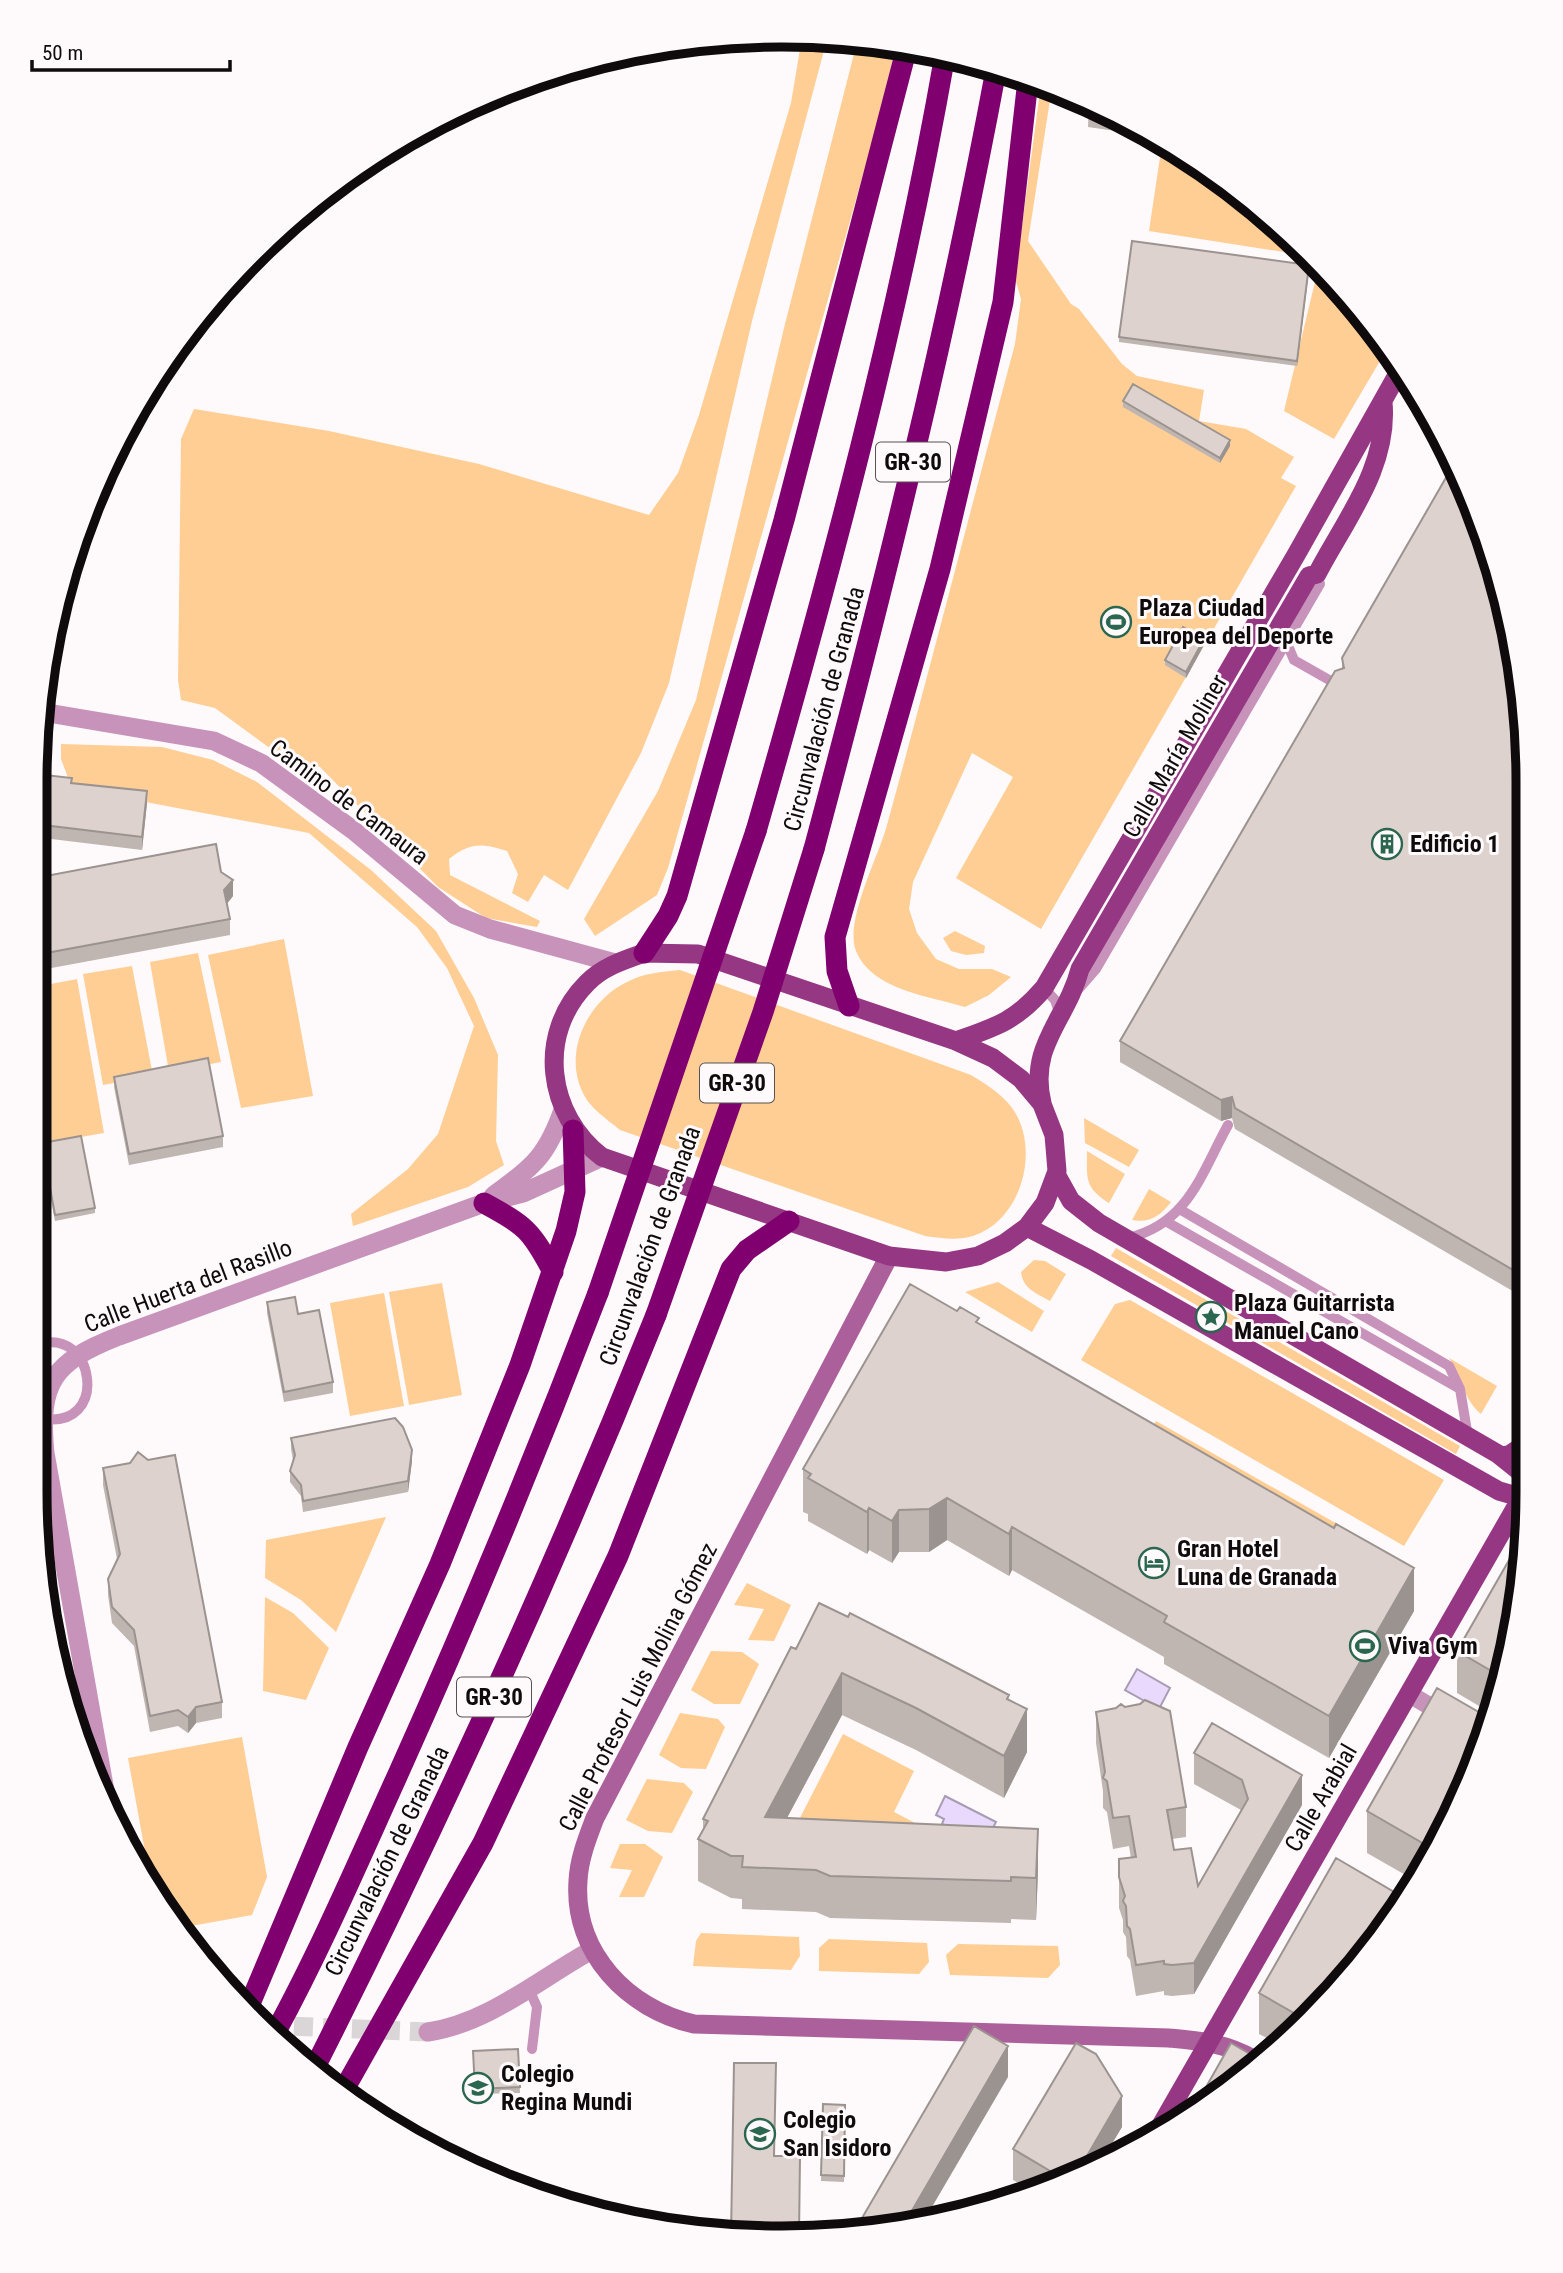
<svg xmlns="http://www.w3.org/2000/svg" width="1563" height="2273" font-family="'Roboto Condensed',sans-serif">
  <rect width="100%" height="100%" fill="#fef9fa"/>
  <path fill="#fece95" d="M802 37 827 39 752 321 669 683 641 753 568 890 544 875 528 902 512 893 518 874 507 851C482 843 470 842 449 859L450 875 540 921 537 927 486 918 438 887 320 767 271 749 215 708 181 700 178 680 181 439 194 409 329 431 479 464 649 515 678 473 699 415 791 103Z
    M857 42 896 46 873 139 668 868 657 895 595 936 584 919 658 791 696 700 784 328Z
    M1041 84 1052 87 1028 241 1071 304 1079 309 1122 364 1137 376 1204 390 1199 421 1246 429 1294 457 1281 478 1296 486 1041 929 956 878 1013 777 972 753 913 882 909 909 917 933 936 959 959 969H992L1011 977 989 995 965 1007C929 996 872 990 856 951 844 921 879 856 887 825 931 665 972 504 1015 344L1021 299 1015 278Z
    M1160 157 1199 163 1304 249 1303 255 1149 231Z
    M1319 265 1374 327 1387 349 1334 439 1284 411Z
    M61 744 162 747 213 760 257 782 371 870 436 931 474 998 498 1055 496 1141 504 1165 468 1187 353 1226 351 1214 408 1169 438 1134 474 1026 447 968 417 927 309 833 72 788 61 759Z
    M955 931 985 946 984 953 966 955 951 951 943 938Z
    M284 939 313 1096 241 1108 208 955Z
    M198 953 221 1062 169 1072 150 962Z
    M132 966 153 1076 103 1085 83 974Z
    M680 970 971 1075C987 1085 1006 1096 1016 1114 1039 1155 1020 1221 973 1236 957 1241 941 1238 925 1236L620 1130C607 1119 589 1108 582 1091 563 1050 589 1000 627 982 644 973 661 972 680 970Z
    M77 979 104 1133 35 1145V987Z
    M1084 1118 1139 1150 1129 1167 1085 1143Z
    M1087 1151 1125 1174 1109 1203C1084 1187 1087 1179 1087 1151Z
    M1149 1189 1171 1202C1159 1217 1150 1223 1132 1220Z
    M1116 1248 1460 1446 1456 1454 1111 1256Z
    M1034 1260 1045 1261 1066 1274 1050 1301C1036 1293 1023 1289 1021 1272Z
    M998 1282 1044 1311 1032 1332 965 1292Z
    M442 1283 462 1395 409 1405 389 1292Z
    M384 1293 404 1406 350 1416 330 1303Z
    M1130 1300 1444 1480 1404 1546 1081 1360 1115 1304Z
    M1449 1358 1497 1386 1481 1414C1463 1399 1462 1377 1449 1358Z
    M1156 1421 1376 1546 1365 1567 1144 1441Z
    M386 1517 336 1632 301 1600 265 1578 266 1540Z
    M747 1583 791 1605 774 1641 748 1640 764 1609 734 1605Z
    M265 1597 293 1613 329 1648 306 1700 263 1691Z
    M711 1651 742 1652 759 1664 740 1704H714L691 1690Z
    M680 1713 718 1719 725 1727 706 1769 681 1768 659 1755Z
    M843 1734 914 1771 894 1812 986 1860 784 1849Z
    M242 1737 267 1877 252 1915 180 1928 161 1906 152 1890 128 1758Z
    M647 1779 684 1783 693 1792 672 1833 648 1831 626 1820Z
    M620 1844H645L663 1857 644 1897H619L632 1870 610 1868Z
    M701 1933 799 1937 800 1956 791 1970 693 1966 696 1941Z
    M829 1939 927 1943 929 1962 919 1974 819 1971V1948Z
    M958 1944 1058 1946 1060 1965 1048 1978 950 1975 946 1955Z"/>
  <path fill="#e9dafd" stroke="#a89cb5" stroke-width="2" d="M1137 1669 1170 1688 1159 1709 1125 1690Z
    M945 1796 996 1822 984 1845 942 1824 944 1819 936 1815Z"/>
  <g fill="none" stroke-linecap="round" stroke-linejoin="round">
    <path stroke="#dad5d6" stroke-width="19" stroke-dasharray="19 10" stroke-linecap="butt" d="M265 2025 428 2032"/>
    <path stroke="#c893bb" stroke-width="10" d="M1286 641 1294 660 1338 685
      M1044 988 1055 1000 1060 1015
      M1076 992 1096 969 1320 584 1317 574
      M1181 1210 1449 1366 1460 1389 1468 1437
      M1167 1222 1460 1389
      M1128 1238C1188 1224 1201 1174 1228 1125
      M35 1346C95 1321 112 1433 40 1418
      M528 1987 537 2007 532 2049"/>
    <path stroke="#c893bb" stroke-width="18" d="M1409 1694 1483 1737"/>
    <path stroke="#c893bb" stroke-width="19" d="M428 2032C489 2023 539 1979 592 1950"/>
    <path stroke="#c893bb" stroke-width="19" d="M42 712 214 741 261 763 353 830 455 915 490 929 615 963
      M493 1196C533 1166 546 1158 563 1110
      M108 1808 45 1453C38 1382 53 1362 119 1336L484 1203 523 1193 602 1157"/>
    <path stroke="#ac609b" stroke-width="19" d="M889 1256 595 1818C587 1839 579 1859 578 1881 573 1953 628 2009 694 2024L1169 2038C1200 2041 1226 2043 1253 2059"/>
    <path stroke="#963783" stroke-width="19" d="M644 953 698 954 956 1041 993 1058 1021 1079 1042 1104 1054 1135 1057 1171 1045 1203 1027 1227 1005 1243 978 1256 946 1262 889 1256 602 1157C547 1115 536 1034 587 983 602 967 624 960 644 953Z
      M956 1041C996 1027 1016 1021 1044 988L1296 555 1400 370
      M1042 1103C1028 1045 1067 1020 1080 969L1309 576 1317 574C1345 520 1389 467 1383 402
      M1056 1174 1071 1201 1099 1223 1498 1454 1528 1478
      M1027 1227 1091 1260 1499 1491 1527 1499
      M1501 1456 1509 1455 1528 1442
      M1156 2134 1528 1486"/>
    <path stroke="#81006f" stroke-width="21" d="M756 831C830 575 899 318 945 55
      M814 849C883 591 947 333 996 70
      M644 953 668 916 677 896 784 520 907 47
      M849 1006 837 971 835 937 940 569 1003 302 1028 80
      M484 1203C526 1226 531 1230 553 1272
      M249 2006 358 1747 440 1564 520 1365 566 1231 575 1192 573 1130
      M274 2035C320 1951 359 1860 399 1772 470 1614 536 1455 598 1293
      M313 2071C439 1822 552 1574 656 1315
      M342 2093 483 1843 618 1556 731 1269 747 1250 789 1221"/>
    <path stroke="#81006f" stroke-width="21" d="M598 1293 756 831
      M656 1315 763 1012 814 849"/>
  </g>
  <path fill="#bfb5b1" d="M1089 103 1150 136 1088 127Z
    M1309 270 1297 366 1119 342V337Z
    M1123 401 1230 446 1220 463 1123 407Z
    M1204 645 1186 678 1165 665V660Z
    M1342 658 1528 781V1308L1516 1301V1293L1235 1129 1232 1118 1221 1121 1120 1062V1041L1342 669Z
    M35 781 147 803 142 850 35 837Z
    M221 872 233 896 227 904 230 919V935L46 969 41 943 35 938V878Z
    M114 1077 223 1136V1147L129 1165 114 1087Z
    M42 1143 95 1208V1213L55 1221 42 1149Z
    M267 1302 298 1314 333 1382V1393L284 1402 267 1313Z
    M979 1324 1414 1611 1329 1758 1164 1664V1657L1012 1570 1009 1576 947 1540 929 1552H899L892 1563 869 1550 867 1554 808 1521V1514L803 1512V1469Z
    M291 1438 412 1461 408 1492 303 1512 301 1496 290 1482V1471L293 1460 291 1449Z
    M103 1468 222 1702V1718L196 1723 188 1733 178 1726 150 1732 134 1646 112 1623 108 1595V1579L117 1559 103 1485Z
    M1514 1638 1491 1713 1457 1693V1651Z
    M796 1649 1009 1700 1027 1752 1004 1798 916 1750 842 1715 787 1818 1038 1871 1036 1920 1011 1919V1923L830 1918 816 1912 742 1909V1899L731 1898 698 1881V1839L703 1830V1819Z
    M1096 1712 1186 1807V1837L1172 1839 1174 1850 1198 1886 1241 1810 1194 1784V1753L1302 1805 1194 1994 1172 1996 1164 1995V1991L1136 1996 1130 1960 1127 1956 1126 1937 1123 1932V1920L1119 1908V1859L1131 1858 1129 1846 1113 1849 1107 1812 1103 1808V1791L1096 1743Z
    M1471 1778 1416 1881 1367 1853V1811Z
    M1259 1993 1309 2020 1280 2045 1259 2034Z
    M518 2049 520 2093 475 2094 473 2051Z
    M823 2104 845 2105 844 2182 821 2181Z
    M1122 2127 1099 2165 1029 2189 1013 2180V2149Z"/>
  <path fill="#9b9390" d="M1309 265V270L1297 366V361Z
    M1230 440V446L1220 463V458Z
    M1204 639V645L1186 678V672Z
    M147 791V803L142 850V837Z
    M233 880V896L224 907V890Z
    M1232 1097V1118L1221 1121V1100Z
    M412 1450V1461L408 1492V1481Z
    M947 1498V1540L929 1552V1509Z
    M869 1508V1550L867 1554V1512Z
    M899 1510V1552L892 1563V1521Z
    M1012 1527V1570L1009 1576V1534Z
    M1414 1568V1611L1329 1758V1716Z
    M842 1673V1715L765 1859V1817Z
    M196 1707V1723L188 1733V1717Z
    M1027 1709V1752L1004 1798V1756Z
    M1302 1775V1805L1194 1994V1963Z
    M1038 1829V1871L1036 1920V1878Z
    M1008 2046V2077L922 2224 903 2226Z
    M1122 2096V2127L1099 2165 1077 2173Z"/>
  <path fill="#ded2ce" stroke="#9b9390" stroke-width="2" d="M1089 103 1109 114 1088 111Z
    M1132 241 1309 265 1297 361 1119 337Z
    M1133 384 1230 440 1220 458 1123 401Z
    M1455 462 1514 636 1528 781V1287L1516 1280 1520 1274 1235 1108 1232 1097 1221 1100 1120 1041 1335 671 1344 668 1342 658Z
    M1183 627 1204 639 1186 672 1165 660Z
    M36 774 72 778 71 783 147 791 142 837 35 824Z
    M216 844 221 872 233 880 224 890 230 919 46 953 41 927 35 922V910L38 907 35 894V878Z
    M208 1058 223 1136 129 1154 114 1077Z
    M81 1136 95 1208 55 1215 42 1143Z
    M910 1284 957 1311 960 1307 979 1318 976 1322 1334 1528 1336 1524 1414 1568 1329 1716 1164 1622 1167 1616 1012 1527 1009 1534 947 1498 929 1509 899 1510 892 1521 869 1508 867 1512 808 1478 811 1474 803 1469Z
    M295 1297 298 1314 319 1310 333 1382 284 1392 267 1302Z
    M395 1418 403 1427 412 1450 408 1481 303 1501 301 1485 290 1471 295 1455 291 1438Z
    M138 1452 148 1460 175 1455 222 1702 196 1707 188 1717 178 1710 150 1716 134 1630 112 1607 108 1579 120 1554 103 1468 130 1463Z
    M1524 1534 1514 1638 1502 1677 1457 1651Z
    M819 1603 848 1617 850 1613 940 1659 1009 1695 1007 1699 1027 1709 1004 1756 916 1708 842 1673 765 1817 1038 1829 1036 1878 1011 1877V1881L830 1876 816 1870 742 1867 743 1856H731L698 1839 708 1821 703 1819 791 1647 796 1649Z
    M1437 1688 1489 1718 1471 1778 1433 1849 1367 1811Z
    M1145 1700 1170 1711 1186 1807 1167 1810 1174 1850 1191 1848 1198 1886 1248 1799 1242 1780 1194 1753 1212 1723 1302 1775 1194 1963 1172 1965 1164 1964V1961L1136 1965 1130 1929 1127 1926 1126 1906 1123 1901 1125 1896 1119 1877V1859L1136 1857 1129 1816 1113 1818 1107 1781 1103 1778 1105 1772 1096 1712 1116 1708 1121 1704 1125 1707 1140 1704Z
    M1336 1858 1406 1899 1402 1907 1308 2021 1259 1993Z
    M974 2026 1008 2046 903 2226 856 2231 855 2230Z
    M1076 2043 1096 2054 1122 2096 1077 2173 1062 2178 1013 2149Z
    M1231 2043 1262 2061 1236 2084 1193 2110Z
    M518 2049 520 2087 475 2089 473 2051Z
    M734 2063H776L774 2156H800L799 2236 782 2238 731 2235Z
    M823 2104 845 2105 844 2176 821 2175Z"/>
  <defs>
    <g id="stadium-ring" transform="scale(1.575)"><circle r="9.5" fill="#fef9fa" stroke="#2b6650" stroke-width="1.5"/><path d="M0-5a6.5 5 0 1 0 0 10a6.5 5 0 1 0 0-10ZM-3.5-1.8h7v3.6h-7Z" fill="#2b6650"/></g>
    <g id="building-ring" transform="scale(1.575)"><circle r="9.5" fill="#fef9fa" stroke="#2b6650" stroke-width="1.5"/><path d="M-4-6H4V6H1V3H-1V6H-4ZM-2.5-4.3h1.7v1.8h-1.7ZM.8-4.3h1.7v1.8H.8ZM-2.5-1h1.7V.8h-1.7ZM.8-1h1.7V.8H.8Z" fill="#2b6650"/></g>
    <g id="sight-ring" transform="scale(1.575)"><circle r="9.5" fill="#fef9fa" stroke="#2b6650" stroke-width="1.5"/><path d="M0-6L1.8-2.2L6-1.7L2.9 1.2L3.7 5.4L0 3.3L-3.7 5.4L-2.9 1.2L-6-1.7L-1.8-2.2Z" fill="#2b6650"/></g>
    <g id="hotel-ring" transform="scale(1.575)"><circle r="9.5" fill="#fef9fa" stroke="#2b6650" stroke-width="1.5"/><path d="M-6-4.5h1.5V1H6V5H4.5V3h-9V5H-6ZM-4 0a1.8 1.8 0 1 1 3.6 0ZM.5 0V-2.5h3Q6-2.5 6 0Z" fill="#2b6650"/></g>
    <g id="school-ring" transform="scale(1.575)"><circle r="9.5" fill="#fef9fa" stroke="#2b6650" stroke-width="1.5"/><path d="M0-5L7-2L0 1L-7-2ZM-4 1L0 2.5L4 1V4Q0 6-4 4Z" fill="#2b6650"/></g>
  </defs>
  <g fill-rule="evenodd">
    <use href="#stadium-ring" x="1116" y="622"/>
    <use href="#building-ring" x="1387" y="844"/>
    <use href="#sight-ring" x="1211" y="1317"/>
    <use href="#hotel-ring" x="1154" y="1563"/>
    <use href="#stadium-ring" x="1365" y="1646"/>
    <use href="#school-ring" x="478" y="2088"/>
    <use href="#school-ring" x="760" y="2134"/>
  </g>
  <g text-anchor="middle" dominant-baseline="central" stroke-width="6" stroke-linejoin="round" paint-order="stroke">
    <g fill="#fef9fa" stroke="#575253" stroke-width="2">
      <rect x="876" y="442.5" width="74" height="39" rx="5"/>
      <rect x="700" y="1063.5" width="74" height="39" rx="5"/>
      <rect x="457" y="1677.5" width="74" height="39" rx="5"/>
    </g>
    <g font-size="23" font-weight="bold" fill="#0f0b0c">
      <text x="913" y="462">GR-30</text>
      <text x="737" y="1083">GR-30</text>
      <text x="494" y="1697">GR-30</text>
    </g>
    <g font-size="24" font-weight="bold" fill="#0f0b0c" stroke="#fef9fa" text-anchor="start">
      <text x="1139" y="608">Plaza Ciudad<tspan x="1139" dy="28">Europea del Deporte</tspan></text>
      <text x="1410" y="844">Edificio 1</text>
      <text x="1234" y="1303">Plaza Guitarrista<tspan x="1234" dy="28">Manuel Cano</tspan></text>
      <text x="1177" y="1549">Gran Hotel<tspan x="1177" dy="28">Luna de Granada</tspan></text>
      <text x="1388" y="1646">Viva Gym</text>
      <text x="501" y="2074">Colegio<tspan x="501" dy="28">Regina Mundi</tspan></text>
      <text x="783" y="2120">Colegio<tspan x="783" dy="28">San Isidoro</tspan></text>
    </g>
    <g font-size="24" fill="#0f0b0c" stroke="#fef9fa">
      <text transform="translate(824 709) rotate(-75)">Circunvalación de Granada</text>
      <text transform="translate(1175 756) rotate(-60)">Calle María Moliner</text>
      <text transform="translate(349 802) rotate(37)">Camino de Camaura</text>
      <text transform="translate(650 1246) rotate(-70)">Circunvalación de Granada</text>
      <text transform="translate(188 1286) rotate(-21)">Calle Huerta del Rasillo</text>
      <text transform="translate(638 1687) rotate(-63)">Calle Profesor Luis Molina Gómez</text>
      <text transform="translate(1321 1798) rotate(-60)">Calle Arabial</text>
      <text transform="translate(387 1861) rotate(-64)">Circunvalación de Granada</text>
    </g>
  </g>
  <path d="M0 0H1563V2273H0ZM781 47H782A734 734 0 0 1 1516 781V1492A734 734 0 0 1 782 2226H781A734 734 0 0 1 47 1492V781A734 734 0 0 1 781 47Z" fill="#fef9fa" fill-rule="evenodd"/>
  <path fill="none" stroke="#0f0b0c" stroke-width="9" d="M781 47H782A734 734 0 0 1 1516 781V1492A734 734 0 0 1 782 2226H781A734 734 0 0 1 47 1492V781A734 734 0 0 1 781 47Z"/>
  <path d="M32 60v10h198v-10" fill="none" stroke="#0f0b0c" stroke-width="3.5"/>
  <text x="42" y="60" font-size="21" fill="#0f0b0c" stroke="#fef9fa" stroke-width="5" paint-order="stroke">50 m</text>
</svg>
